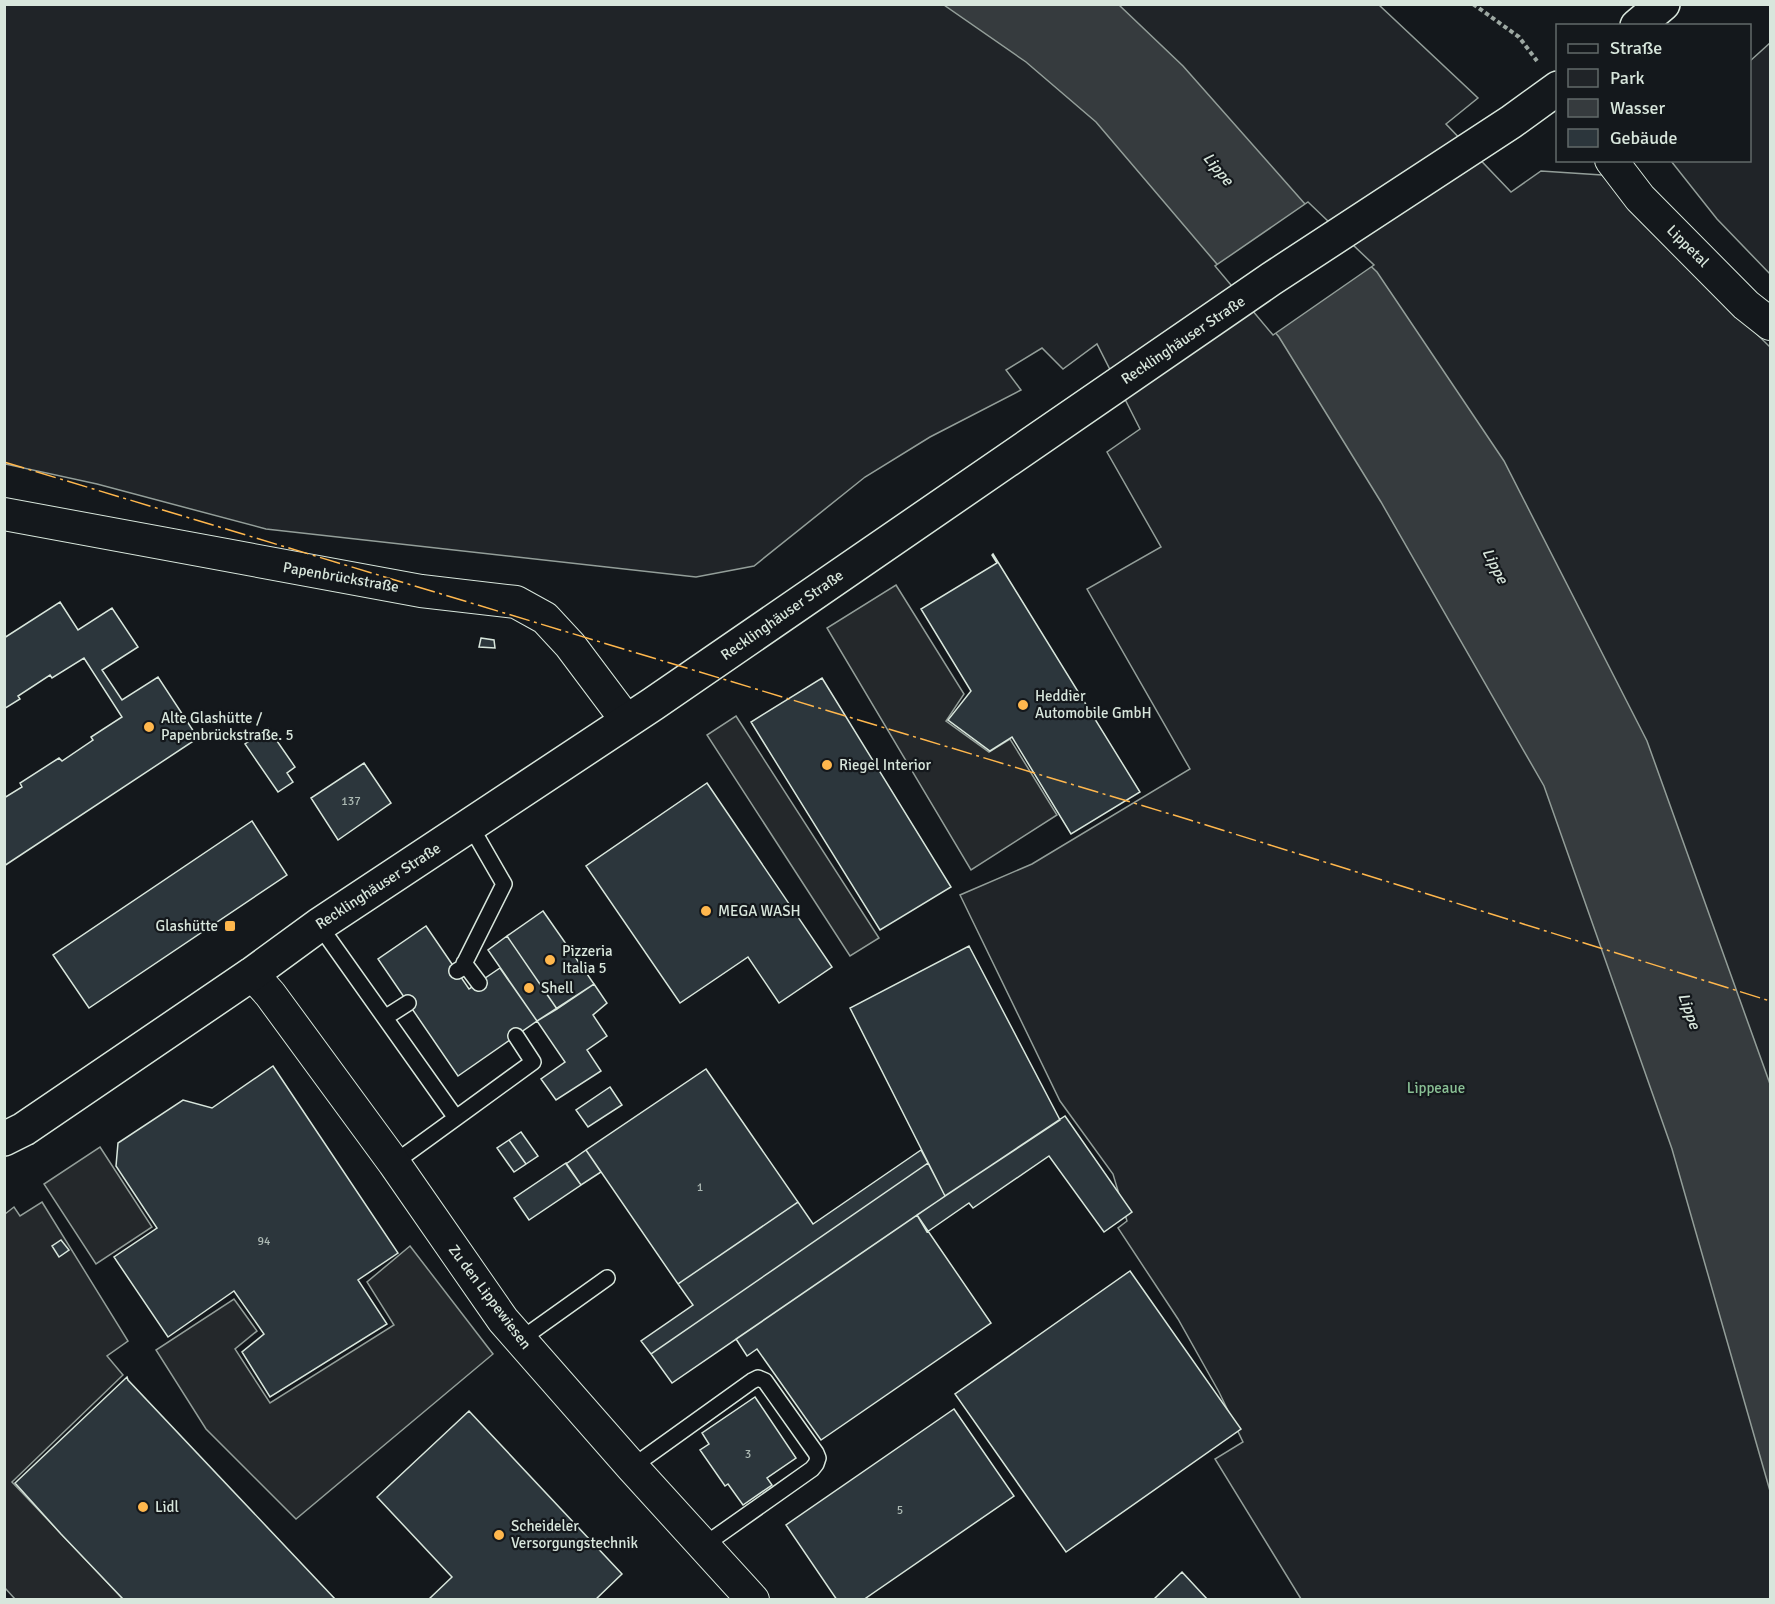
<svg xmlns="http://www.w3.org/2000/svg" width="1775" height="1604" font-family="Signika,sans-serif">
  <rect width="100%" height="100%" fill="#14181c"/>
  <path fill="#202428" stroke="#939e99" stroke-width="1.5" d="M5 5H1379L1478 98 1446 124 1511 192 1541 171 1602 175 1669 248 1770 347V1599H1301L1215 1459 1243 1442 1219 1392 1178 1319 1118 1228 1127 1221 1113 1174 1060 1101 960 895 1032 864 1190 769 1087 589 1161 547 1107 452 1140 429 1097 344 1063 369 1042 348 1006 370 1021 390 930 437 865 477 754 566 696 577 266 529 97 484 5 464Z
    M1770 43V274L1717 219 1671 161 1750 160V61Z"/>
  <path fill="#24282b" stroke="#939e99" stroke-width="1.5" d="M896 585 964 694 946 721 989 752 1010 739 1057 815 971 870 827 628Z
    M736 716 879 938 850 956 707 735Z
    M100 1147 152 1227 96 1264 44 1184Z
    M42 1202 128 1341 107 1356 123 1375 12 1482 123 1599H15L5 1588V1214L14 1207 20 1216Z
    M410 1246 493 1354 296 1519 206 1429 156 1350 234 1299 257 1331 235 1349 270 1403 394 1325 367 1282Z"/>
  <path fill="#363b3e" stroke="#939e99" stroke-width="1.5" d="M944 5H1119L1183 66 1305 204 1377 272 1504 461 1647 741 1770 1084V1491L1672 1149 1544 786 1381 502 1279 337 1096 122 1026 62Z"/>
  <path fill="#14181c" stroke="#939e99" stroke-width="1.5" d="M1308 202 1374 265 1273 335 1215 266Z"/>
  <path fill="#2c363c" stroke="#d8e6dc" stroke-width="1.5" d="M993 554 1140 792 1071 834 1012 737 990 751 948 720 971 691 921 609 997 563 992 555Z
    M60 602 78 630 112 608 138 647 102 670 122 700 158 677 198 738 4 866V798L22 787 20 783 59 758 62 761 93 740 91 737 122 717 84 658 52 678 50 675 18 696 20 699 4 709V638Z
    M481 638 494 640 495 648 479 647Z
    M822 678 951 887 880 930 751 722Z
    M268 728 295 767 287 773 293 782 278 792 245 744Z
    M364 763 391 803 338 840 311 798Z
    M707 783 832 967 779 1003 748 957 680 1003 586 866Z
    M252 821 287 875 89 1008 53 955Z
    M543 911 594 984 557 1009 507 936Z
    M426 926 469 989 500 968 537 1021 458 1076 378 959Z
    M507 936 557 1009 537 1021 488 950Z
    M969 946 1060 1120 945 1196 850 1008Z
    M594 984 607 1003 593 1015 607 1036 587 1050 601 1071 556 1100 541 1079 565 1062 537 1021Z
    M273 1066 398 1253 358 1280 387 1324 270 1397 242 1352 264 1334 234 1291 168 1337 114 1257 157 1228 116 1166 118 1143 183 1100 212 1108Z
    M706 1069 798 1202 678 1284 586 1150Z
    M610 1087 622 1105 588 1127 576 1110Z
    M1065 1116 1132 1212 1104 1232 1049 1156 973 1208 969 1203 927 1232 917 1215Z
    M521 1132 538 1156 526 1164 509 1140Z
    M509 1140 526 1164 514 1172 497 1148Z
    M586 1150 601 1172 581 1185 566 1164Z
    M921 1150 928 1163 651 1354 641 1341 693 1305 678 1284 798 1202 813 1224Z
    M566 1163 581 1185 529 1220 514 1198Z
    M928 1163 945 1196 672 1383 651 1354Z
    M917 1215 991 1323 821 1440 757 1349 747 1356 736 1339Z
    M61 1240 69 1250 59 1257 52 1246Z
    M1130 1271 1241 1429 1066 1552 955 1394Z
    M127 1377 128 1380 336 1600H124L61 1534 15 1483Z
    M755 1397 796 1458 767 1478 772 1485 743 1505 728 1484 725 1486 700 1450 709 1444 702 1433Z
    M954 1409 1014 1496 863 1600H837L786 1525Z
    M469 1411 622 1574 595 1600H428L452 1577 377 1497Z
    M1182 1572 1208 1600H1153Z"/>
  <g fill="none" stroke-linecap="round" stroke-linejoin="round">
    <g stroke="#d8e6dc" stroke-width="18">
      <path id="service" d="M319 925 456 1118 394 1163
        M464 963 479 983
        M457 971 462 968 504 884 470 825
        M386 1017 408 1003
        M456 1118 533 1062 516 1036
        M520 1340 607 1278
        M632 1467 752 1381 758 1378 765 1381 816 1453 818 1458 816 1464 812 1469 703 1546"/>
    </g>
    <g stroke="#d8e6dc" stroke-width="34">
      <path id="minor" d="M1611 160 1640 198 1746 305 1770 324
        M4 514 421 591 516 602 545 618 570 645 627 721
        M252 974 270 994 394 1163 503 1320 632 1467 753 1600"/>
    </g>
    <g stroke="#d8e6dc" stroke-width="36">
      <path id="secondary" d="M1637 26 1663 4
        M4 1139 24 1129 252 974 319 925 653 704 1271 279 1511 122 1558 88"/>
    </g>
    <path stroke="#9da8a2" stroke-width="4" stroke-dasharray="4.5 3" stroke-linecap="butt" d="M1473 4 1519 37 1537 61"/>
    <use href="#service" stroke="#14181c" stroke-width="15"/>
    <use href="#minor" stroke="#14181c" stroke-width="32"/>
    <use href="#secondary" stroke="#14181c" stroke-width="33"/>
    <path stroke="#ffb74d" stroke-width="1.5" stroke-dasharray="21 4.5 3 4.5" stroke-linecap="butt" d="M4 462 1190 820 1770 1001"/>
  </g>
  <g fill="#ffb74d" stroke="#14181c" stroke-width="2">
    <circle cx="1023" cy="705" r="6"/>
    <circle cx="149" cy="727" r="6"/>
    <circle cx="827" cy="765" r="6"/>
    <circle cx="706" cy="911" r="6"/>
    <rect x="224" y="920" width="12" height="12" rx="3"/>
    <circle cx="550" cy="960" r="6"/>
    <circle cx="529" cy="988" r="6"/>
    <circle cx="143" cy="1507" r="6"/>
    <circle cx="499" cy="1535" r="6"/>
  </g>
  <g text-anchor="middle" dominant-baseline="central" stroke-width="4.5" stroke-linejoin="round" paint-order="stroke">
    <g font-size="12" fill="#adbab4">
      <text x="351" y="801">137</text>
      <text x="700" y="1187">1</text>
      <text x="264" y="1241">94</text>
      <text x="748" y="1454">3</text>
      <text x="900" y="1510">5</text>
    </g>
    <g font-size="15" fill="#d8e6dc" stroke="#14181c">
      <text transform="translate(1688 246) rotate(45)">Lippetal</text>
      <text transform="translate(1183 340) rotate(-34)">Recklinghäuser Straße</text>
      <text transform="translate(341 577) rotate(10)">Papenbrückstraße</text>
      <text transform="translate(782 615) rotate(-35)">Recklinghäuser Straße</text>
      <text transform="translate(378 886) rotate(-33)">Recklinghäuser Straße</text>
      <text transform="translate(490 1297) rotate(53)">Zu den Lippewiesen</text>
    </g>
    <g font-size="15" fill="#d8e6dc" stroke="#14181c" text-anchor="start">
      <text x="1035" y="696">Heddier<tspan x="1035" dy="17">Automobile GmbH</tspan></text>
      <text x="161" y="718">Alte Glashütte /<tspan x="161" dy="17">Papenbrückstraße. 5</tspan></text>
      <text x="839" y="765">Riegel Interior</text>
      <text x="718" y="911">MEGA WASH</text>
      <text x="218" y="926" text-anchor="end">Glashütte</text>
      <text x="562" y="951">Pizzeria<tspan x="562" dy="17">Italia 5</tspan></text>
      <text x="541" y="988">Shell</text>
      <text x="155" y="1507">Lidl</text>
      <text x="511" y="1526">Scheideler<tspan x="511" dy="17">Versorgungstechnik</tspan></text>
    </g>
    <g font-size="15" fill="#8ac095" stroke="#14181c">
      <text x="1436" y="1088">Lippeaue</text>
    </g>
    <g font-size="16" font-style="italic" fill="#d8e6dc" stroke="#14181c">
      <text transform="translate(1218 169) rotate(50)">Lippe</text>
      <text transform="translate(1495 566) rotate(63)">Lippe</text>
      <text transform="translate(1689 1011) rotate(70)">Lippe</text>
    </g>
  </g>
  <rect width="1775" height="1604" fill="none" stroke="#d8e6dc" stroke-width="12"/>
  <rect x="1556" y="24" width="195" height="138" fill="#14181c" stroke="#626a69" stroke-width="1.5"/>
  <rect x="1568" y="44" width="30" height="9" fill="#14181c" stroke="#626a69" stroke-width="1.5"/>
  <text x="1610" y="54" font-size="18" fill="#d8e6dc">Straße</text>
  <rect x="1568" y="69" width="30" height="18" fill="#202428" stroke="#626a69" stroke-width="1.5"/>
  <text x="1610" y="84" font-size="18" fill="#d8e6dc">Park</text>
  <rect x="1568" y="99" width="30" height="18" fill="#363b3e" stroke="#626a69" stroke-width="1.5"/>
  <text x="1610" y="114" font-size="18" fill="#d8e6dc">Wasser</text>
  <rect x="1568" y="129" width="30" height="18" fill="#2c363c" stroke="#626a69" stroke-width="1.5"/>
  <text x="1610" y="144" font-size="18" fill="#d8e6dc">Gebäude</text>
</svg>
